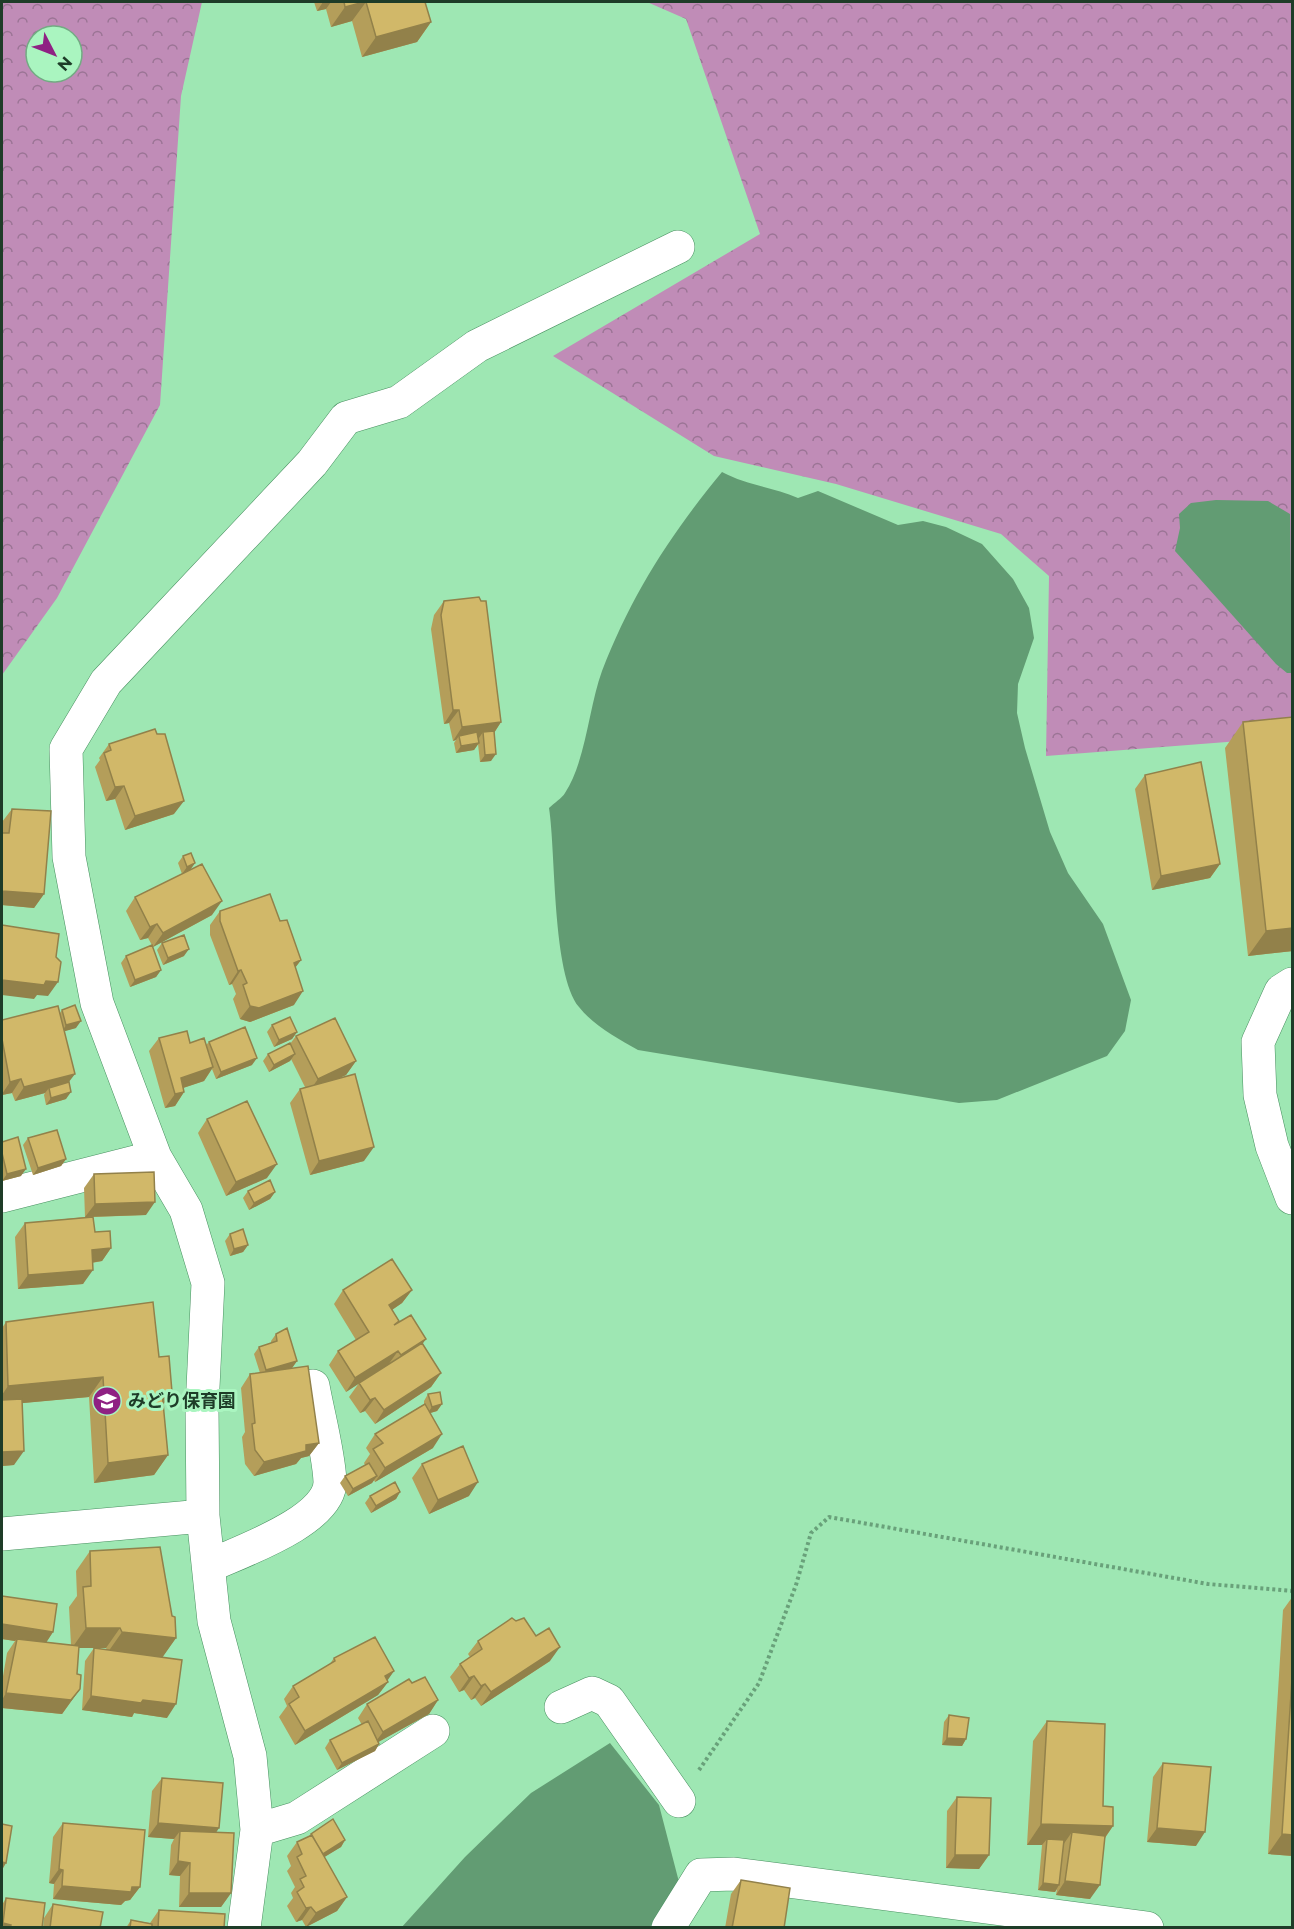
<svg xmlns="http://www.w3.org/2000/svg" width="1294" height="1929" font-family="Montserrat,'Noto Sans JP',sans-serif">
  <defs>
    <pattern id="forest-crowns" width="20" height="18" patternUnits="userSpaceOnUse" patternTransform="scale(1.5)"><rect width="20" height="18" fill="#c08cb7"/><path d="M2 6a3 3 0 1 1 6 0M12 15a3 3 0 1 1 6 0" fill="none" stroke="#9b7495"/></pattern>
  </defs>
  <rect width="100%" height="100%" fill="#9ee7b3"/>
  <path fill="url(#forest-crowns)" fill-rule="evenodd" d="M2 2H202L181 96 160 405 57 598 2 675ZM36 36H72V72H36Z
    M647 2H1292V737L1046 756 1049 576 1001 534 836 484 714 456 553 356 760 234 686 19Z"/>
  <path fill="#629c73" d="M722 472C746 485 773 487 798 498L818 491 898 525 923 521 946 527 982 544 1013 579 1029 608 1034 638 1018 684 1017 713 1025 748 1050 832 1068 873 1103 924 1131 1000 1125 1031 1107 1056 997 1100 959 1103 638 1050C617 1038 594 1026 579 1007 552 974 556 854 549 808 554 803 562 798 565 793 586 761 589 706 602 671 632 594 670 535 722 472Z
    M1216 500 1268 501 1290 514 1292 673H1287L1276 664 1175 551 1180 528 1179 514 1191 503Z
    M610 1743 659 1805 679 1882 650 1927 401 1928 465 1857 531 1793Z"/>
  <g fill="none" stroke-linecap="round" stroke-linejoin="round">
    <g stroke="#489060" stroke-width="34">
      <path id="minor" d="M1292 984 1281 991 1258 1042 1260 1095 1272 1146 1292 1198
        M2 1196 155 1157
        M2 1534 203 1516
        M209 1566C239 1552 330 1521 330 1482 329 1454 318 1414 313 1386
        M561 1707 592 1693 609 1701 679 1801
        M257 1830 297 1818 433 1731
        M244 1928 257 1830 250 1756 214 1621 203 1516 202 1408 208 1283 186 1210 155 1157 97 1003 69 857 66 749 106 682 312 463 346 418 399 402 477 346 678 247
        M668 1928 701 1875 734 1874 1147 1928"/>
    </g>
    <path stroke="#69a17a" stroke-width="4" stroke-dasharray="3 3" stroke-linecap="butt" d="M699 1770 759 1683 796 1585 811 1533 829 1517 1208 1584 1292 1591"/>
    <use href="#minor" stroke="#fff" stroke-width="33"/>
  </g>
  <path fill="#b49e5a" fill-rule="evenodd" d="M314 2H425L431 22 417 42 362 57 352 21 331 27 326 9 317 11Z
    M444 601 501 722 494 733 491 761 480 762 478 744 474 750 456 753 454 743 456 740 453 741 449 723 444 724 431 629 434 615Z
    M1243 722 1293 951 1248 956 1225 748Z
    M109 744 174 814 125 830 115 799 106 801 95 767 100 760 99 758Z
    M1145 775 1220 864 1210 878 1152 890 1135 789Z
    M12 809 44 894 34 908 2 905V822Z
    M183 856 195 863 190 870 212 915 153 947 148 938 140 940 126 911 135 897 182 874 178 863Z
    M220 911 280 921 301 960 295 968 294 1005 250 1022 240 1019 233 999 236 994 232 984 229 985 210 935V925Z
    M162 943 184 956 163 965 157 950Z
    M126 956 161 970 156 977 130 987 121 963Z
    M62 1010 76 1028 64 1031 69 1083 66 1099 46 1105 44 1095 45 1093 15 1101 12 1093 2 1095V1020L60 1013Z
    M272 1025 297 1032 292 1039 274 1047 267 1032Z
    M296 1036 356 1061 346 1075 341 1077 364 1161 310 1175 290 1103 300 1089 305 1087 291 1059 290 1061 269 1072 263 1061 268 1054 290 1044Z
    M159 1038 206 1045 209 1042 252 1065 216 1079 212 1069 204 1081 183 1088 184 1092 175 1106 165 1108 149 1051Z
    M207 1119 267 1178 226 1196 198 1133Z
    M28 1138 66 1159 61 1166 33 1175 23 1145Z
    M2 1142 21 1176 2 1181Z
    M94 1174 146 1215 93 1217 95 1232 111 1248 102 1261 92 1263 83 1284 18 1289 15 1237 25 1223 85 1217 84 1188Z
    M248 1191 275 1192 270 1199 249 1210 243 1198Z
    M230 1234 248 1245 243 1252 230 1256 225 1241Z
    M343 1290H412L402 1303 392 1310 399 1321 423 1344 441 1373 431 1387 375 1424 365 1411 360 1413 349 1397 359 1383 346 1392 329 1365 338 1351 356 1340 334 1304Z
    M6 1322 163 1404 168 1455 154 1475 94 1483 89 1397 22 1403 14 1465 2 1466V1328Z
    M276 1334 297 1361 292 1368 319 1443 309 1456 301 1458 296 1464 254 1476 245 1464 242 1437 245 1432 241 1388 250 1374 260 1373 254 1354 259 1347 271 1343V1341Z
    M428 1394 442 1404 437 1411 430 1413 433 1448 375 1482 374 1480 372 1483 348 1496 340 1483 345 1476 365 1465 364 1463 370 1454 366 1448 375 1434 424 1404V1401Z
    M422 1464 469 1496 429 1514 412 1478Z
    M400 1492 396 1499 371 1513 365 1503 370 1496Z
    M90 1551 176 1638 162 1657 167 1718 134 1713 132 1717 82 1710 85 1661 94 1648H78L77 1674 80 1689 62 1714 2 1708V1682L7 1653 15 1641 2 1639V1596L53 1632 46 1642 71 1645 69 1607 77 1596 76 1571ZM95 1648H106L107 1650Z
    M1293 1596V1856L1268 1854 1283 1610Z
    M478 1641 550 1661 481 1706 475 1698 471 1700 464 1690 459 1692 450 1677 460 1664 470 1657 468 1654Z
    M334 1658 394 1671 387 1680 388 1682 378 1695 295 1745 279 1717 287 1706 284 1699 293 1686 329 1665Z
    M412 1683 438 1700 429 1714 378 1742 379 1744 375 1751 337 1770 325 1748 330 1740 362 1725 358 1718 367 1704Z
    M949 1715 966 1739 962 1746 942 1745 944 1722Z
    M1047 1721 1103 1806 1113 1826 1105 1838 1090 1899 1056 1895 1057 1889 1055 1892 1038 1890 1042 1845H1027L1033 1741Z
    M1163 1763 1196 1846 1147 1842 1153 1777Z
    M162 1778 216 1832 231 1893 221 1907H179L180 1876 169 1875 171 1845 174 1839 148 1837 152 1791Z
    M957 1797 989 1855 979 1869 946 1868 947 1811Z
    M63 1823 140 1887 130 1900 125 1901 121 1905 53 1899 54 1884 49 1883 53 1837Z
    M311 1834 345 1840 341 1847 324 1857 347 1897 337 1911 306 1927 302 1920 296 1922 287 1906 293 1898 291 1893 295 1887 287 1871 291 1866 287 1856 297 1842 309 1836Z
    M741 1880 784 1928H725L731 1894Z
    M6 1898 42 1928H2V1905Z
    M53 1904 100 1928H43L44 1918Z
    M159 1910 224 1928H126L131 1920 150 1923Z"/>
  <path fill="#92814a" d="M323 2H331L326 9 317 11Z
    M366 2 352 21 331 27 345 7Z
    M431 22 417 42 362 57 376 37Z
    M453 710H459L449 723 444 724Z
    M501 722 492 736 483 732 479 738 459 736 456 740 453 741 462 727Z
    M479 743 474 750 456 753 461 746Z
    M496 754 491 761 480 762 485 755Z
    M124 786 115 799 106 801 115 787Z
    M184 801 174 814 125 830 135 816Z
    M195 863 190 870 182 874 187 867Z
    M1220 864 1210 878 1152 890 1161 876Z
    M2 891 44 894 34 908 2 905Z
    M222 901 212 915 153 947 163 933Z
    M157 924 148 938 140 940 150 927Z
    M1293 928V951L1248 956 1266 931Z
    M189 949 184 956 163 965 168 958Z
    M301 960 291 973 294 963Z
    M161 970 156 977 130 987 135 980Z
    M241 970 232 984 229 985 238 971Z
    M2 980 46 981 58 982 48 996 37 995 34 999 2 995Z
    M303 991 294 1005 250 1022 240 1019 250 1006Z
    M81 1021 76 1028 62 1032 66 1025Z
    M297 1032 292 1039 274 1047 279 1040Z
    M295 1054 290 1061 269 1072 274 1065Z
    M257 1058 252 1065 216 1079 221 1072Z
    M356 1061 346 1075 308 1093 318 1079Z
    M213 1067 204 1081 174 1091 181 1078Z
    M75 1074 65 1087 49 1088 45 1093 15 1101 24 1087Z
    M21 1079 12 1093 2 1095V1094L10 1082Z
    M71 1092 66 1099 46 1105 51 1098Z
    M184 1092 175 1106 165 1108 175 1094Z
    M374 1147 364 1161 310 1175 319 1161Z
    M66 1159 61 1166 33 1175 38 1168Z
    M277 1164 267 1178 226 1196 236 1182Z
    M26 1169 21 1176 2 1181 7 1174Z
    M275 1192 270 1199 249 1210 254 1203Z
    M155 1202 146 1215 85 1217 95 1204Z
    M248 1245 243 1252 230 1256 234 1249Z
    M111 1248 102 1261 82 1264 92 1250Z
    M93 1270 83 1284 18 1289 28 1275Z
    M412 1290 402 1303 380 1318 389 1305Z
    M426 1339 416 1353 391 1369 401 1355Z
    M398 1351 388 1365 346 1392 355 1378Z
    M297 1361 292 1368 261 1377 266 1370Z
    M441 1373 431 1387 375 1424 384 1410Z
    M103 1377 89 1397 2 1405V1395L8 1386Z
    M162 1392H172L158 1412Z
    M375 1398 365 1411 360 1413 370 1400Z
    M442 1404 437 1411 427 1414 432 1407Z
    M442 1434 433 1448 375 1482 385 1468Z
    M319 1443 309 1456 301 1458 296 1464 254 1476 264 1462 306 1445Z
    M24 1451 14 1465 2 1466V1452Z
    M168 1455 154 1475 94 1483 108 1463Z
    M377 1476 372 1483 348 1496 353 1489Z
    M478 1482 469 1496 429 1514 438 1500Z
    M400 1492 396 1499 371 1513 376 1506Z
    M2 1624 53 1632 44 1646 17 1639 15 1641 2 1639Z
    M86 1628H120L106 1648H72Z
    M122 1632 176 1638 162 1658 108 1652Z
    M560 1647 550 1661 481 1706 491 1692Z
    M394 1671 385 1684 388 1682 378 1695 295 1745 305 1731 385 1676Z
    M474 1676 464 1690 459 1692 469 1678Z
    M485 1684 475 1698 471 1700 481 1686Z
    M80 1689 62 1714 2 1708V1700L6 1693Z
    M91 1696 143 1700 176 1704 167 1718 134 1713 132 1717 82 1710Z
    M438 1700 429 1714 373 1745 383 1732Z
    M947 1738 966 1739 962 1746 942 1745Z
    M379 1744 375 1751 337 1770 342 1763Z
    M158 1823 219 1828 210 1842 180 1831 174 1839 148 1837Z
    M1041 1824 1113 1826 1099 1846 1072 1832 1063 1845 1047 1839 1042 1845H1027Z
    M1157 1828 1205 1832 1196 1846 1147 1842Z
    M1282 1834 1293 1835V1856L1268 1854Z
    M345 1840 341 1847 318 1861 323 1854Z
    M955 1855H989L979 1869 946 1868Z
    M178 1861 190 1863 180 1876 169 1875Z
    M2 1862 6 1863 2 1870Z
    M59 1869 63 1870 54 1884 49 1883Z
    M1065 1881 1100 1885 1090 1899 1056 1895Z
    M1043 1883 1059 1885 1055 1892 1038 1890Z
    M62 1886 132 1887H140L130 1900 125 1901 121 1905 53 1899Z
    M189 1893H231L221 1907H179Z
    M347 1897 337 1911 306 1927 316 1913Z
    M311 1907 302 1920 296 1922 306 1908Z
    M3 1923 11 1925 9 1928H2Z"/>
  <path fill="#d1b869" stroke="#92814a" stroke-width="1.5" d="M344 2H364L345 7Z
    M366 2H425L431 22 376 37Z
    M479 597 481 601H486L501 722 462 727 459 710H453L441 615 444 601Z
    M1293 717V928L1266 931 1243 722Z
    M155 729 157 734H165L184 801 135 816 124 786 115 787 104 753 111 750 109 744Z
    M494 731 496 754 485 755 483 732Z
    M477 732 479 743 461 746 459 736Z
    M1201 762 1220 864 1161 876 1145 775Z
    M12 809 51 811 44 894 2 891V833H9Z
    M191 853 195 863 187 867 183 856Z
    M202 864 222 901 163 933 157 924 150 927 135 897Z
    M270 894 280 921 287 920 301 960 294 963 303 991 259 1008 250 1006 243 985 247 983 241 970 238 971 220 921V911Z
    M2 925 59 934 56 957 61 962 58 982 46 981 44 985 2 980Z
    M184 935 189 949 168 958 162 943Z
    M152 945 161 970 135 980 126 956Z
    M75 1005 81 1021 66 1025 62 1010Z
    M58 1006 75 1074 24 1087 21 1079 10 1082 2 1039V1020Z
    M290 1017 297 1032 279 1040 272 1025Z
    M335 1018 356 1061 318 1079 296 1036Z
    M245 1027 257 1058 221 1072 209 1042Z
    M187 1031 190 1043 204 1038 213 1067 181 1078 184 1092 175 1094 159 1038Z
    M290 1043 295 1054 274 1065 268 1054Z
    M355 1074 374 1147 319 1161 300 1089Z
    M69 1082 71 1092 51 1098 49 1088Z
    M247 1101 277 1164 236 1182 207 1119Z
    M57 1130 66 1159 38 1168 28 1138Z
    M18 1137 26 1169 7 1174 2 1153V1142Z
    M154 1172 155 1202 95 1204 94 1174Z
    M270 1180 275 1192 254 1203 248 1191Z
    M93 1217 95 1232 110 1231 111 1248 92 1250 93 1270 28 1275 25 1223Z
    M243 1229 248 1245 234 1249 230 1234Z
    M392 1259 412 1290 389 1305 399 1321 394 1325 411 1315 426 1339 401 1355 398 1351 355 1378 338 1351 369 1332 343 1290Z
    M153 1302 159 1357 169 1356 172 1392H162L168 1455 108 1463 103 1377 8 1386 6 1322Z
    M287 1328 297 1361 266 1370 259 1347 277 1341 276 1334Z
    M422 1343 441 1373 384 1410 375 1398 370 1400 359 1383Z
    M308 1366 319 1443 306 1445V1451L264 1462 255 1450 252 1424 255 1423 250 1374Z
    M440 1392 442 1404 432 1407 428 1394Z
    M22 1399 24 1451 2 1452V1400Z
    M425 1404 442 1434 385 1468 373 1449 383 1443 375 1434Z
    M463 1446 478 1482 438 1500 422 1464Z
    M369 1463 377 1476 353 1489 345 1476Z
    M395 1482 400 1492 376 1506 370 1496Z
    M160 1547 172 1616 175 1617 176 1638 122 1632 120 1628H86L83 1587 91 1586 90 1551Z
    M2 1596 57 1604 53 1632 2 1624Z
    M512 1618 516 1621 524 1618 536 1636 549 1628 560 1647 491 1692 485 1684 481 1686 474 1676 469 1678 460 1664 482 1649 478 1641Z
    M375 1637 394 1671 385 1676 388 1682 305 1731 289 1704 299 1697 293 1686 335 1661 334 1658Z
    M17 1639 79 1646 77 1674 81 1675 80 1689 71 1700 6 1693Z
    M94 1648 182 1660 176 1704 143 1700 141 1703 91 1696Z
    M1293 1663V1835L1282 1834Z
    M425 1677 438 1700 383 1732 367 1704 409 1679 412 1683Z
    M949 1715 969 1718 966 1739 947 1738Z
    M368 1721 379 1744 342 1763 330 1740Z
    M1047 1721 1105 1724 1103 1806 1113 1807V1826L1041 1824Z
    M1163 1763 1211 1767 1205 1832 1157 1828Z
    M162 1778 223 1783 219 1828 158 1823Z
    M957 1797 991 1798 989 1855H955Z
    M333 1819 345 1840 323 1854 311 1834Z
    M63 1823 145 1830 140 1887H132L131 1892 62 1886 63 1870 59 1869Z
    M2 1824 12 1826 6 1863 2 1862Z
    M180 1831 234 1833 231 1893H189L190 1863 178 1861Z
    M1072 1832 1105 1836 1100 1885 1065 1881Z
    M312 1835 347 1897 316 1913 311 1907 306 1908 297 1892 304 1887 300 1879 306 1876 297 1857 302 1854 297 1842Z
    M1047 1839 1064 1840 1059 1885 1043 1883Z
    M741 1880 790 1888 784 1928H732Z
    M6 1898 45 1903 42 1928H10L11 1925 3 1923Z
    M53 1904 103 1912 100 1928H50Z
    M159 1910 225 1914 224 1928H158Z
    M131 1920 152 1924V1928H130Z"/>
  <defs>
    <g id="school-disc" transform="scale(1.5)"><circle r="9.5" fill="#8f2183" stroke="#aaf5c0"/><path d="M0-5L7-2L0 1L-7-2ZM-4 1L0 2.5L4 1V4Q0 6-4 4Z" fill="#fff"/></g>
  </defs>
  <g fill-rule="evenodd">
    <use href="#school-disc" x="107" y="1401"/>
  </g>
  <g text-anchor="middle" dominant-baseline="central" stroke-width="6" stroke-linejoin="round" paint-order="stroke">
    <g font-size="18" font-weight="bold" fill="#1e3c28" stroke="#aaf5c0" text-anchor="start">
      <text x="128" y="1401">みどり保育園</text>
    </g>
  </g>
  <rect width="1294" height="1929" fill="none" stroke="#1e3c28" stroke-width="6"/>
  <g transform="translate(54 54) rotate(132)"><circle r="28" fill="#aaf5c0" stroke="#72ab83" stroke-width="1.5"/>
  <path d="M0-4.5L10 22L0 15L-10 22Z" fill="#8f2183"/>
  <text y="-9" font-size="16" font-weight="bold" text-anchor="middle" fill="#1e3c28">N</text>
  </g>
</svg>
